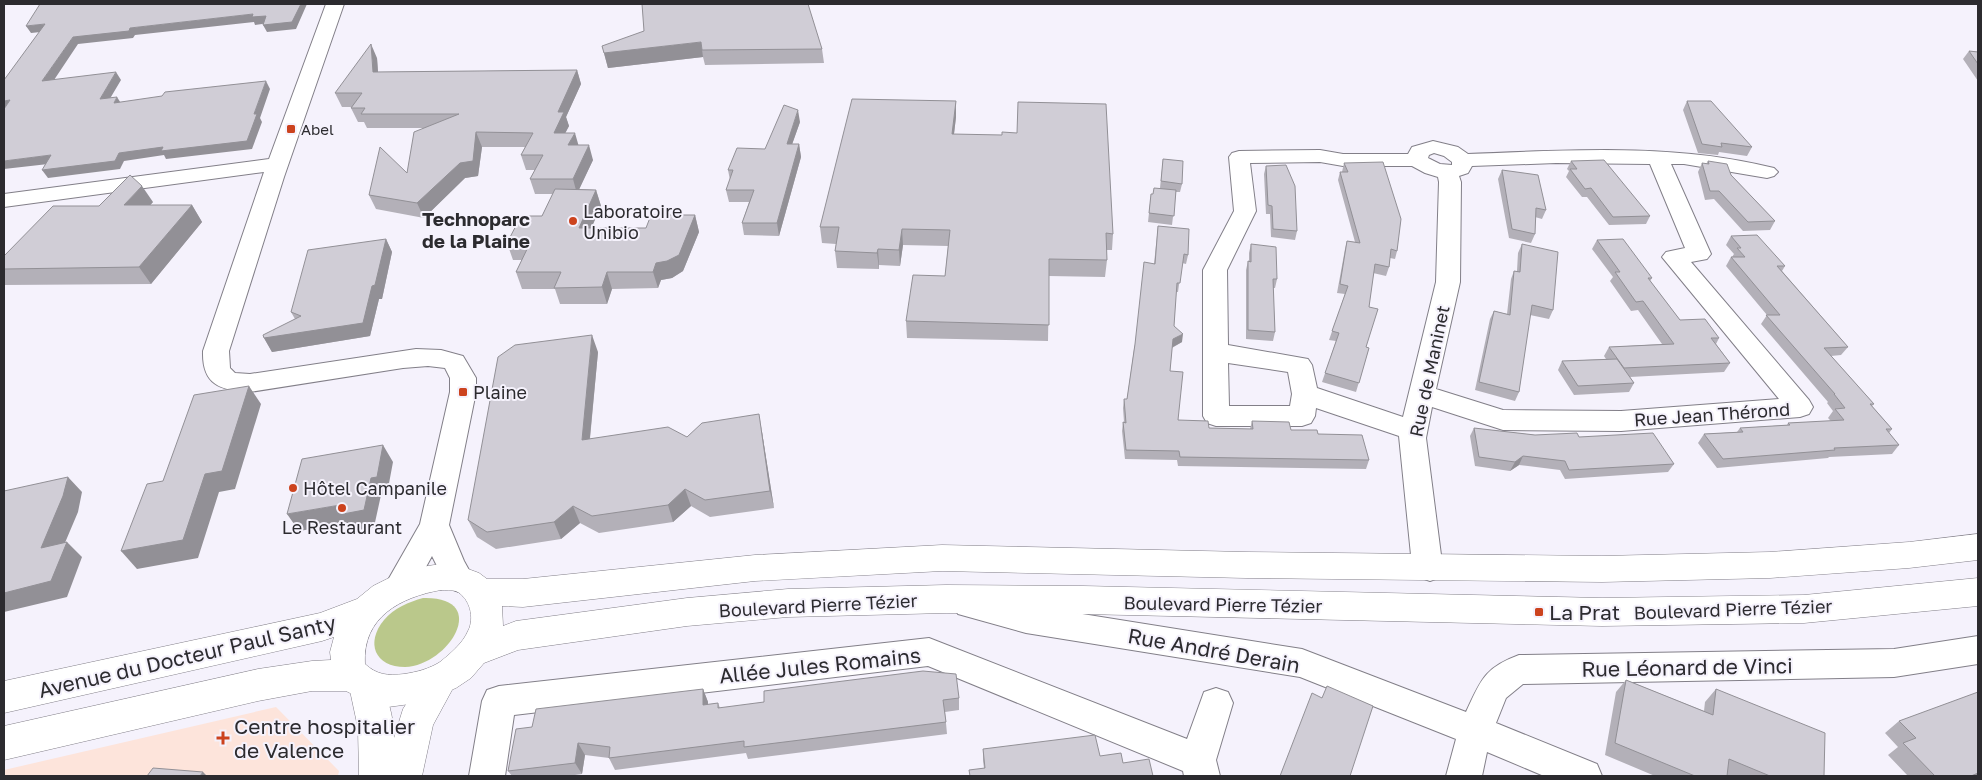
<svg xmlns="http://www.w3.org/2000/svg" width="1982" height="780" font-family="'Golos Text',sans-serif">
  <rect width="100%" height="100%" fill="#f5f2fc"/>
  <path fill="#fde4db" d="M276 707 339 771 338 776H4V770Z"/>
  <path fill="#bac88b" d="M423 598C491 596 450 665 405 667 375 667 365 643 384 620 394 608 409 602 423 598Z"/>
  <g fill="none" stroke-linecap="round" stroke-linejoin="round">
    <g stroke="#827f88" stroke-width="2">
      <path id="street" d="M326 4H344L284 177 229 351 230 368 235 373 250 374 416 349 441 350 463 356 476 378V392L449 525 464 561 474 579 470 588 459 592 448 588 432 556 410 596 399 600 388 596 384 587 420 524 450 392V378L445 368 428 366 403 368 250 392C220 390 202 385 203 351L264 172 4 207V194L269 159Z
        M1433 141 1458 147 1468 154C1570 150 1675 143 1774 168L1778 172 1774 176 1767 178 1684 164H1671L1711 254 1707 259 1691 262 1809 400 1813 407 1809 414 1800 417 1621 431 1503 430 1432 407 1426 438 1441 555 1445 568 1441 577 1430 581 1419 577 1411 555 1399 436 1316 408 1315 416 1311 423 1302 426H1216L1207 423 1203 416V270L1234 211 1229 157 1232 153 1239 151 1320 150 1343 154H1408L1412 147ZM1434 153 1444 156 1452 162V165L1440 164 1428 158 1429 155ZM1320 162 1343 166H1412L1425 173 1438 177 1439 182 1436 282 1403 417 1317 388 1312 365 1308 359 1228 345 1227 270 1256 211 1250 163ZM1556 163 1650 164 1685 248 1666 252 1662 257 1779 399 1621 411 1503 410 1436 389 1460 282 1461 182 1459 176 1468 173 1472 166ZM1228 363 1288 372 1292 394 1290 406H1229Z
        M969 592 1026 605 1302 649 1466 712C1481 680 1484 668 1519 655L1894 649 1978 636V664L1894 677 1523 684 1506 698 1496 723 1597 764 1602 776H1544L1487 752 1482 776H1446L1456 739 1300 677 1026 633 958 614 953 605 958 596Z
        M929 638 1187 739 1204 692 1216 688 1228 692 1233 703 1216 760 1220 776H1184L1183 771 928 666 514 715 505 776H469L482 701 487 690 499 686Z"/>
    </g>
    <g stroke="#827f88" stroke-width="1">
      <path id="secondary" d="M441 664 453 668 458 679 433 725 422 776H359L358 728 349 686 354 675 366 670 378 675C387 694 394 717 394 738L403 709 429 668Z"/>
    </g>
    <g stroke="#827f88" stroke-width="1">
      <path id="primary" d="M1978 534V560L1909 568 1770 578 1602 582 1246 578 942 571 755 581 523 607 502 606 503 626 516 621 687 598 788 589 946 585 1083 586 1602 598 1804 595 1978 578V606L1804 623 1602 626 1083 614 946 613 788 617 687 626 518 650 484 663 471 678 456 688 427 700 410 704 388 707 362 699 346 691H312L258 701 4 760V726L258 669 312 661 331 660 330 652 334 637 322 641 4 713V681L320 613 357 599 373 586 391 577 421 567 441 564 460 566 479 573 487 579H523L755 555 942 545 1246 552 1602 556 1770 552 1909 542ZM441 590C446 590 452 590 456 591 470 598 475 618 468 631 463 643 450 654 440 662 429 669 417 672 404 674 388 676 377 675 365 664 362 617 401 597 441 590Z"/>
    </g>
    <use href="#street" fill="#fff" fill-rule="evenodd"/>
    <use href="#secondary" fill="#fff" fill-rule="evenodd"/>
    <use href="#primary" fill="#fff" fill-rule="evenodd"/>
  </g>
  <path fill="#b3b0b8" d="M602 46 822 49 824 63 705 65 703 57 608 68Z
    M1969 51 1978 52V81L1963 59Z
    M377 58 378 72 577 70 581 84 566 117 569 126 565 133 593 160 579 189 596 190 601 206 591 228H646L695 215 699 232 683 271 672 278 661 280 658 288 612 289 607 304H560L555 289H522L516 272 522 260H513L507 243 542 216 553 194H535L530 179 535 170H526L521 155 525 147H482L478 176 465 178 424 218 376 209 369 195 407 173 423 128H367L364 122H358L351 108 352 107H342L335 93Z
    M956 101V117L954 134 1113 234 1112 250H1106L1107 260 1105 277 1049 276 1048 341 907 338 906 321 945 276 948 246 903 245 900 266 879 265V269L837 268 835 251 836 244 822 243 820 227Z
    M1687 101 1752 147 1747 156 1719 152 1718 155 1698 153 1683 110Z
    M800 122 792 144H799L801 157 779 236 744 235 742 223 749 202H729L726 190 730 180 728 170 765 149Z
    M1163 159 1182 184 1180 192H1176L1172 225 1148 222 1151 194H1153L1160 188Z
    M1571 161 1650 216 1646 224 1609 225 1587 197H1582L1566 177 1569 171 1567 169Z
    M1708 161 1731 175 1775 221 1770 230 1743 231 1714 199 1705 200 1698 172 1702 163 1706 164Z
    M1344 163 1397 251 1395 259 1390 258 1389 267 1386 276 1373 273 1369 307 1366 347 1369 348 1356 392 1322 382 1336 341 1329 340 1345 294 1337 293 1345 249 1347 241 1355 242 1338 180 1340 172H1342Z
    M1266 166 1297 231 1295 240 1271 237 1270 214H1266L1264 174Z
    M1502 170 1546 210 1542 219 1535 217V234L1531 243 1509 238 1498 179Z
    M153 202 150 205H192L202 222 151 284 4 285V256L99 206Z
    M1158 226 1188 255 1186 264 1182 263 1178 292H1176L1174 326 1182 342 1172 348 1170 371 1178 420 1209 428 1250 429 1252 421 1291 430 1318 434 1369 460 1366 469 1178 466 1177 460 1125 459 1122 431 1123 422H1124L1123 408 1124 399H1127L1134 349 1154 264Z
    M1731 236 1785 266 1782 271 1848 347 1841 355 1831 356 1874 404 1872 406 1892 429 1889 433 1899 445 1892 454 1829 457 1828 458 1717 468 1698 443 1704 434 1737 432 1740 428 1787 425 1788 423 1831 421 1828 418 1833 411 1827 403 1828 402 1761 324 1767 315 1726 266 1731 257H1733H1732L1734 254 1726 245Z
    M386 239 392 252 382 299H379L370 336 272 352 264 338 295 319 291 312Z
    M1597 240 1652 278 1650 281 1680 320 1719 338 1716 344 1730 363 1724 372 1630 377 1634 383 1629 392 1574 395 1558 370 1562 361 1606 359 1604 356 1609 347 1662 344 1638 310 1631 311 1610 281 1613 277 1592 249Z
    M1251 244 1277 279 1275 288H1273L1275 332 1273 341 1246 339V270L1248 261H1249V253Z
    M1522 244 1553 310 1549 319 1530 315 1519 392 1515 401 1475 390 1490 319 1494 311 1507 314 1511 279 1514 271H1517L1518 253Z
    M598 352 590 439 687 437 762 432 774 508 710 517 691 506 673 522 599 533 580 523 561 539 496 549 477 537 468 520Z
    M1474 428 1535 435 1579 437 1674 464 1668 472 1565 479 1560 470 1519 465 1510 471 1475 466 1470 436Z
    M1626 680 1704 711 1705 702 1716 689 1824 776H1730L1728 775 1727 776H1655L1605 755 1616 692Z
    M703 689 708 702V705L718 703 720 708 959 698V710L945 712 947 734 748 759 746 753 615 770 609 758 585 755 582 774 568 776H512L508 771 532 727Z
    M1899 721 1978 776H1908L1888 755 1898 747 1885 733Z
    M983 749 1100 756 1123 763 984 768 983 761Z"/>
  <path fill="#929096" d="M301 4H307L296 29 267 32 263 25Z
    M253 14 266 16 269 23 255 25 254 22 135 35 133 38 78 44 48 89 42 81 73 37 130 28Z
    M45 24 50 31 31 33 26 26Z
    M701 42 703 57 608 68 604 53Z
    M371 44 377 58 379 86 373 72Z
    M577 70 581 84 566 117 569 126 558 147 554 133 558 112Z
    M116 72 121 80 105 107 100 99Z
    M266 81 270 89 260 118 262 122 252 149 166 159 164 155 124 161 120 169 48 178 42 170 119 153 254 114Z
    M117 97 122 105 114 103Z
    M10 100 4 109V101Z
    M956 101V117L952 150V134Z
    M798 110 800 122 788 156 787 144Z
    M476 132 482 147 478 176 465 178 424 218 417 203 460 163Z
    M575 133 579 147 568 145Z
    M799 144 801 157 779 236 777 223Z
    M589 145 593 160 577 194 573 179Z
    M51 155 57 163 4 169V161Z
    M142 186 153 202 135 222 124 205Z
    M596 190 601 206 584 245 579 228Z
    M192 205 202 222 151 284 139 267Z
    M695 215 699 232 683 271 672 278 661 280 658 288 653 272 656 263Z
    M902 229 903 245 900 266 899 250Z
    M386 239 392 252 382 299H379L370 336 272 352 264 338 372 286Z
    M878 249 879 265V269L877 253Z
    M607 272 612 289 607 304 602 287Z
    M1183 334 1182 342 1171 348 1173 339Z
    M592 335 598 352 588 457 582 440Z
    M249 386 261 404 235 489 219 492 198 558 137 569 121 551 205 474Z
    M759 414 762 432 774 508 770 491Z
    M383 445 393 462 387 494 381 495 374 527 354 531 348 523 299 531 287 514 346 504 371 478Z
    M1523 456 1519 465 1510 471 1515 462Z
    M68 477 82 492 78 512 56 564 41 548Z
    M685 489 691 506 673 522 668 505Z
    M573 506 580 523 561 539 554 522Z
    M67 542 82 557 67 597 4 612V593Z
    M703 689 708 702 707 717 703 705Z
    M578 743 585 755 582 774 575 763Z
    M203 772 207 776H200Z
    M1978 773V776H1971Z"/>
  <path fill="#d0cdd6" stroke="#929096" d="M40 4H301L292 22 263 25 266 16 252 17 253 14 130 28 129 31 73 37 42 81 116 72 100 99 117 97 114 103 162 96 165 92 266 81 254 114H257L247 141 161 151 163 147 119 153 115 161 42 170 51 155 4 161V109L10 100 4 101V80L45 24 26 26Z
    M642 4H808L822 49 702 50 701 42 604 53 602 46 644 31Z
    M371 44 373 72 577 70 558 112H564L554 133H575L568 145H589L573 179H530L543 155H521L533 133 476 132 473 161 460 163 417 203 369 195 380 147 407 173 414 132 459 114H361L365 108H351L362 93H335Z
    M1969 51 1978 52V64Z
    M852 99 956 101 952 134 1002 135V132L1017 133 1018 102 1106 104 1113 234 1106 233 1107 260 1049 259V325L906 321 913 275 945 276 950 230 902 229 899 250 878 249 877 253 835 251 839 227H820Z
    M1687 101H1711L1752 147 1721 143 1722 147 1702 144Z
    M784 105 798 110 787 144H799L777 223H742L754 190H726L733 170H728L737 148 765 149Z
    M1163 159 1183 161 1182 184 1161 181Z
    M1604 160 1650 216 1613 217 1591 188 1585 189 1570 169H1577L1571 161Z
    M1708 161 1727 164 1731 175 1775 221 1748 222 1719 191H1710L1702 163 1709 164Z
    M1383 162 1401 219 1397 251 1391 249 1389 267 1375 264 1369 307 1378 309 1366 347 1369 348 1359 383 1325 373 1339 333 1332 331 1348 286 1340 284 1347 241 1360 243 1340 172H1348L1344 163Z
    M1286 165 1295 186 1297 231 1273 229 1272 206 1268 205 1266 166Z
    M1502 170 1538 175 1546 210 1536 208 1535 234 1512 229Z
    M130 175 142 186 124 205H192L139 267 4 269V256L53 206H99Z
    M1154 188 1176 190 1174 216 1149 213 1151 194H1153Z
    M555 189 596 190 579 228H646L651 215H695L679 255 667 261 656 263 653 272H607L602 287 554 288 561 272H516L530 243H507L521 216H542Z
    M1158 226 1189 229 1188 255 1184 254 1180 283H1177L1174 326 1183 334 1173 339 1170 371 1183 372 1178 420 1208 421 1209 428 1253 429 1252 421 1289 422 1291 430H1317L1318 434 1362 435 1369 460 1180 457 1179 451 1126 450 1123 422 1126 423 1124 399H1127L1135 344 1144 262 1155 264Z
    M1757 235 1785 266H1777L1848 347 1824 348 1874 404H1870L1892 429H1886L1899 445 1834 448 1835 450 1723 459 1704 434 1743 432 1740 428 1790 425 1788 423 1844 420 1835 409 1845 408 1834 394H1835L1766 315H1780L1731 257H1745L1737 248H1741L1731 236Z
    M386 239 375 285 372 286 363 323 264 338 263 335 301 316 291 312 308 250Z
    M1623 239 1652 278H1648L1680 320 1705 319 1719 338H1711L1730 363 1624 368 1609 347 1674 344 1643 301 1636 302 1615 272H1620L1597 240Z
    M1251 244 1276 247 1277 279H1273L1275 332 1248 330V261L1251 262Z
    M1522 244 1558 252 1553 310 1532 305 1519 392 1479 382 1494 311 1510 315 1514 271 1520 272Z
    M592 335 582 440 668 427 687 437 702 423 759 414 770 491 705 500 685 489 668 505 592 516 573 506 554 522 487 532 468 520 498 357 515 345Z
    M1617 359 1634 383 1578 386 1562 361Z
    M249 386 222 471 205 474 183 540 121 551 147 484 163 481 194 395Z
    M1474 428 1535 435 1577 433 1579 437 1653 433 1674 464 1569 470 1565 461 1523 456 1515 462 1479 457Z
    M383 445 377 477 371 478 364 510 343 514 346 504 287 514 302 459Z
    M68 477 63 496 41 548 67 542 51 581 4 593V491Z
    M923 671 956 674 959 698 943 700 946 722 744 747V741L609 758 610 747 578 743 575 763 508 771 516 729 532 727 536 709 703 689V705L718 703V708L764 702V691Z
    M1626 680 1713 715 1716 689 1825 733 1824 776H1770L1729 759 1727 776H1695L1615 743Z
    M1327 686 1373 706 1350 776H1280L1312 693 1322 698Z
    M1978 692V773L1971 776H1935L1903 743 1916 738 1899 721Z
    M1095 735 1100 756 1121 753 1123 763 1149 759 1153 776H970L969 770 985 768 983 749Z
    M153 768 203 772 200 776H147Z"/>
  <g fill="#cc431e" stroke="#f5f2fc" stroke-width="2">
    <rect x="286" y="124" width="10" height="10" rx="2.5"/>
    <circle cx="573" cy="221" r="5"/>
    <rect x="458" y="387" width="10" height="10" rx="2.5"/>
    <circle cx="293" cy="488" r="5"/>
    <circle cx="342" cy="508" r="5"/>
    <rect x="1534" y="607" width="10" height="10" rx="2.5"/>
    <path d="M220.5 730.5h5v5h5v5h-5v5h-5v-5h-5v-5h5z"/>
  </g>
  <g text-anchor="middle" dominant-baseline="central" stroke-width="4" stroke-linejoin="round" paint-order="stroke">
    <g font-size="15" fill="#2c2b2f" stroke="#f5f2fc" text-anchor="start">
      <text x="301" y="129">Abel</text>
    </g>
    <g font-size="18" fill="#2c2b2f" stroke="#f5f2fc" text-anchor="start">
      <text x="583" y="211">Laboratoire<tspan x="583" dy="21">Unibio</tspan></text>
      <text x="473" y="392">Plaine</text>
      <text x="303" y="488">Hôtel Campanile</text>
      <text x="342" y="527" text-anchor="middle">Le Restaurant</text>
    </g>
    <g font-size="18" fill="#2c2b2f" stroke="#f5f2fc">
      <text transform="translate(1429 371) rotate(-78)">Rue de Maninet</text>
      <text transform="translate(1712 414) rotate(-4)">Rue Jean Thérond</text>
      <text transform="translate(1223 604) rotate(1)">Boulevard Pierre Tézier</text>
      <text transform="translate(818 605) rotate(-3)">Boulevard Pierre Tézier</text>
      <text transform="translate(1733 609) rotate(-2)">Boulevard Pierre Tézier</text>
    </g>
    <g font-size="19" font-weight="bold" fill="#2c2b2f" stroke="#f5f2fc">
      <text x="476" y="218">Technoparc<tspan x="476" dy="22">de la Plaine</tspan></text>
    </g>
    <g font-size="21" fill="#2c2b2f" stroke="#f5f2fc" text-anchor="start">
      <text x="1549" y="612">La Prat</text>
      <text x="234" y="726">Centre hospitalier<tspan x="234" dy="24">de Valence</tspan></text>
    </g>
    <g font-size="21" fill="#2c2b2f" stroke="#f5f2fc">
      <text transform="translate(1214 650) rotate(10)">Rue André Derain</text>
      <text transform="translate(187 656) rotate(-13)">Avenue du Docteur Paul Santy</text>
      <text transform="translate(820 665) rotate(-6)">Allée Jules Romains</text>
      <text transform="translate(1687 667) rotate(-1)">Rue Léonard de Vinci</text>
    </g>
  </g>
  <rect width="1982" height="780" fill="none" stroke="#2c2b2f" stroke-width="10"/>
</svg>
